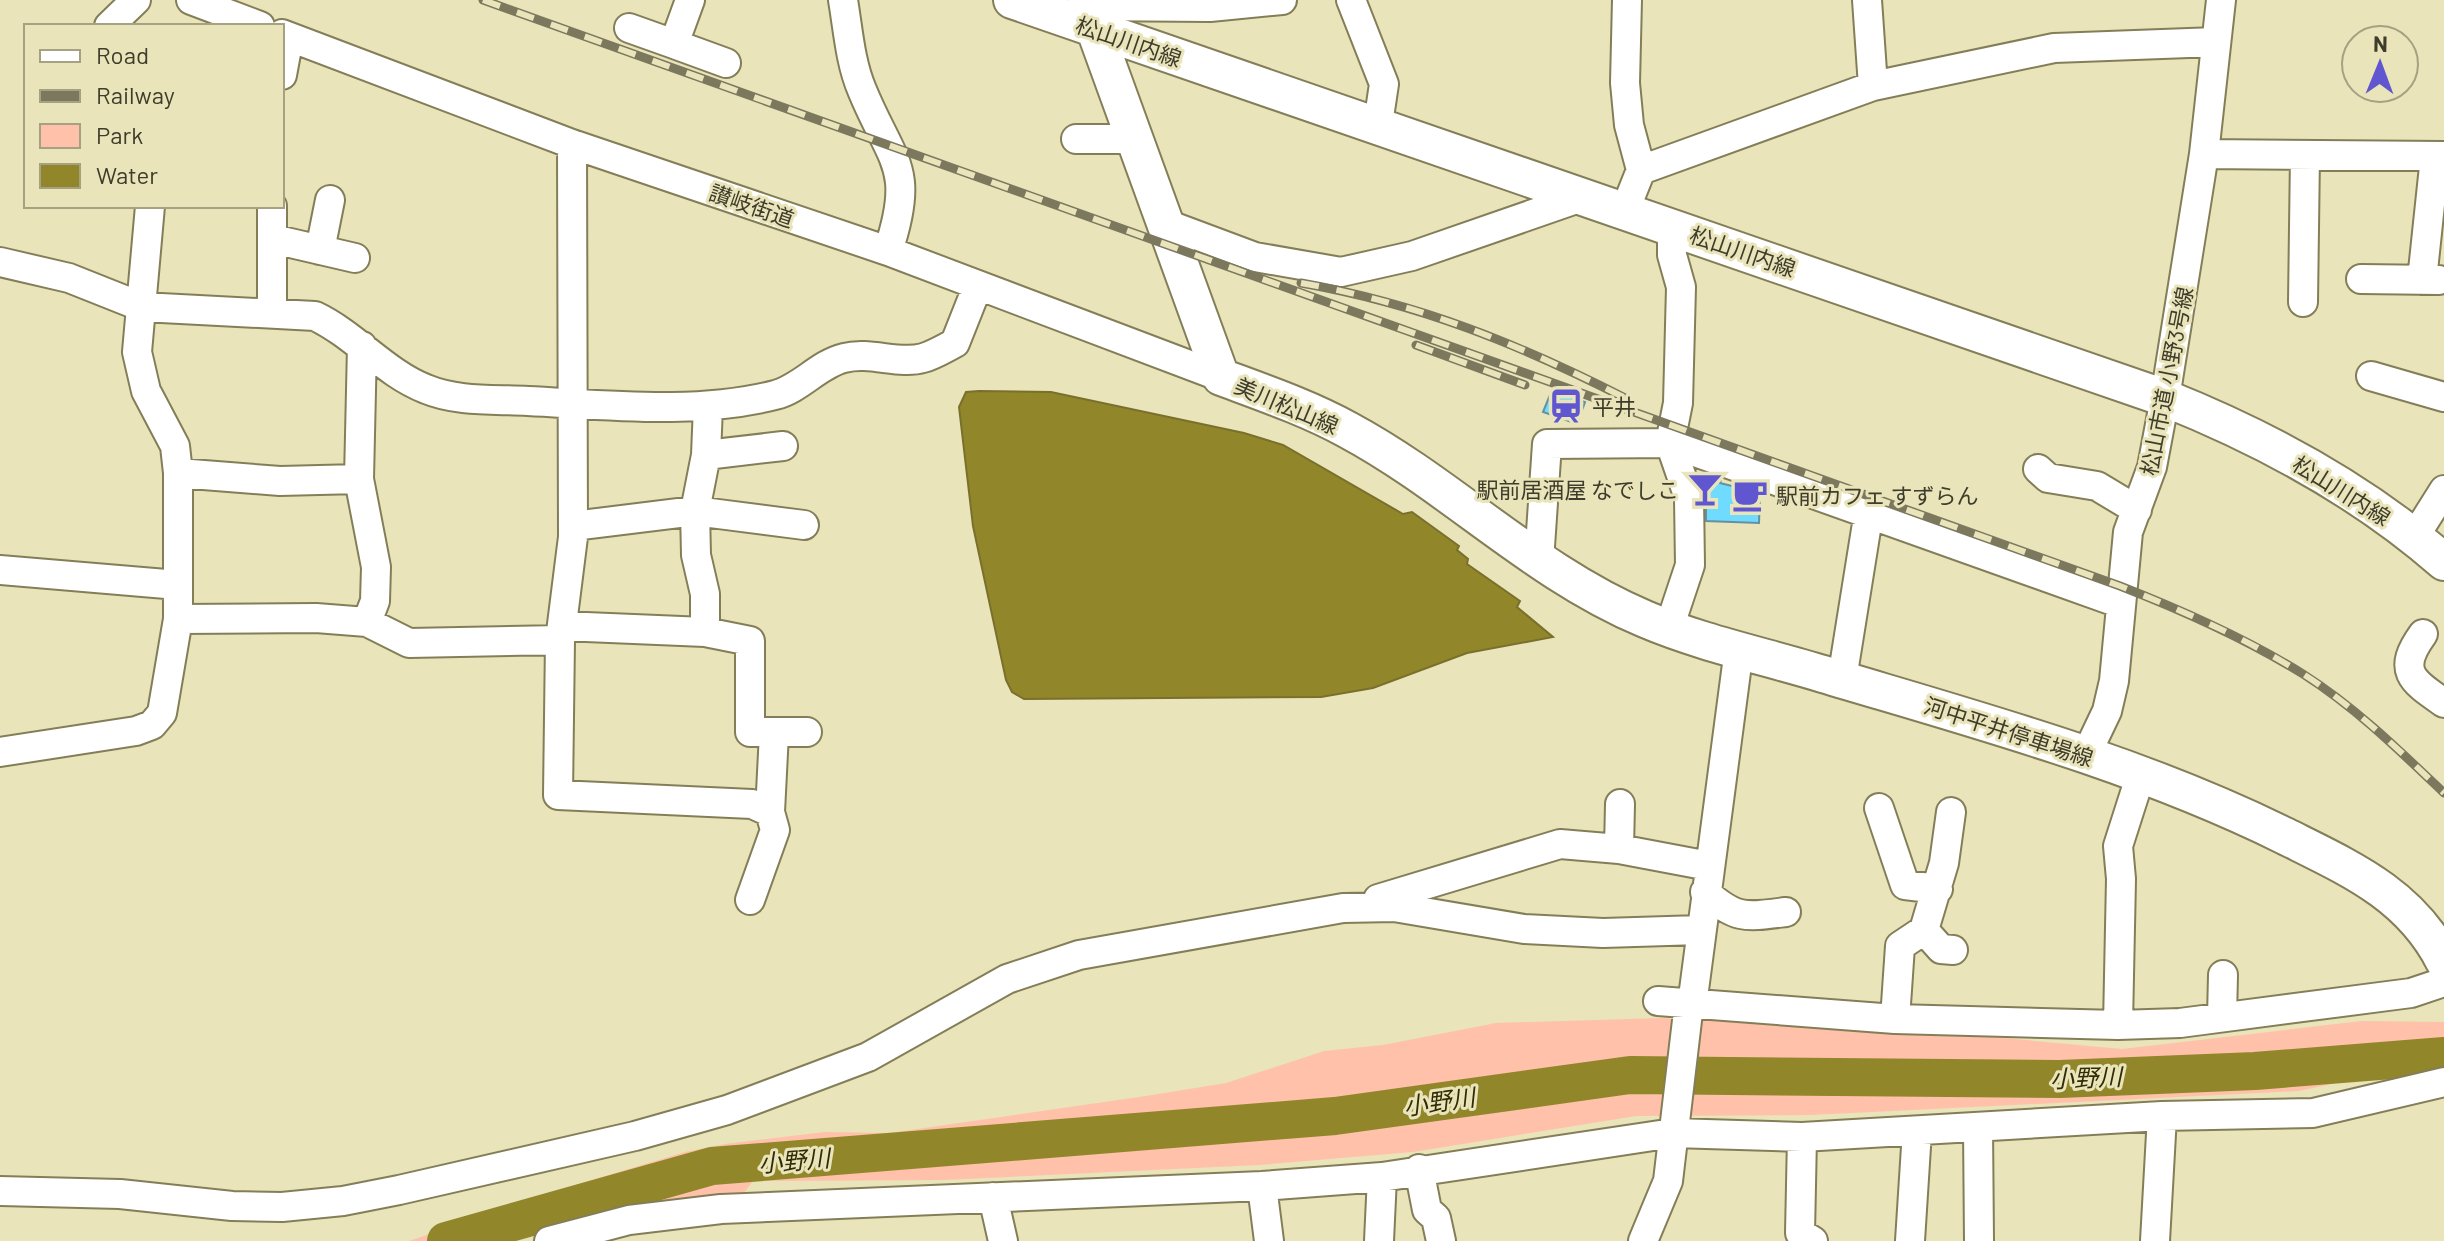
<svg xmlns="http://www.w3.org/2000/svg" width="2444" height="1241" font-family="Barlow,'Noto Sans JP',sans-serif">
  <rect width="100%" height="100%" fill="#e9e4ba"/>
  <path fill="#ffc1aa" d="M1660 1018 1874 1026 2122 1049 2362 1021 2444 1022V1060L2299 1091 1811 1115 1636 1116 1413 1152 1259 1165 945 1180 753 1181 741 1197 670 1199 607 1212 513 1241H409L559 1190 685 1152 725 1144 825 1132 890 1133 1146 1096 1226 1083 1324 1051 1383 1045 1496 1023Z"/>
  <path fill="#92862b" stroke="#79702b" stroke-width="2" d="M979 391 1051 392 1244 433 1283 445 1403 514 1412 512 1459 546 1457 550 1468 559 1467 564 1520 601 1517 607 1553 637 1467 653 1373 688 1321 697 1024 699 1012 692 1006 680 973 526 959 407 966 392Z"/>
  <g fill="none" stroke-linecap="round" stroke-linejoin="round">
    <path stroke="#92862b" stroke-width="38" d="M446 1241 712 1166 1335 1116 1630 1075 2060 1079 2255 1071 2444 1056"/>
  </g>
  <path fill="#6fdbfe" stroke="#6491a1" stroke-width="2" d="M1552 390 1585 402 1577 424 1543 412Z
    M1699 475 1711 476 1721 479 1720 483 1760 493 1759 523 1706 521V497Z"/>
  <g fill="none" stroke-linecap="round" stroke-linejoin="round">
    <g stroke="#837e58" stroke-width="32">
      <path id="minor" d="M191 0 260 26
        M690 0 674 44 726 63
        M843 0C848 29 850 62 862 90 892 163 916 167 888 251
        M1351 0 1384 84 1378 124
        M1867 0 1873 86
        M1081 6 1210 7 1282 0
        M109 26 136 0
        M629 28 674 44
        M282 34 572 144 888 251 1221 377
        M282 75 289 37
        M1076 139H1134
        M572 144 573 537 560 640 558 795 752 804 770 812 775 830 750 900
        M2204 154 2444 156
        M1641 170 1873 86 2054 48 2216 42
        M1625 210 1641 170 1629 125 1625 83 1627 0
        M1164 223 1255 257 1341 272 1412 256 1585 196
        M273 239 355 258
        M320 250 330 200
        M0 262 69 278 142 307 315 316C355 335 385 373 426 389 457 402 494 399 528 401 608 405 696 415 775 395 800 389 819 364 844 358 870 351 899 365 923 358 934 355 945 348 955 343L978 285
        M2361 279 2439 280
        M2422 280 2435 157
        M2303 302 2305 155
        M272 313V206
        M362 346 359 479 376 567 375 601 367 622
        M2371 376 2444 397
        M706 455 783 446
        M2038 469 2048 478 2097 486 2137 510
        M178 473 280 481 359 479
        M573 526 695 511 804 525
        M2415 536 2444 490
        M1539 561 1547 444 1670 443 2119 603
        M0 570 178 585
        M178 619 316 618 367 622 409 643 560 640
        M562 626 705 632 750 641V732H807
        M1669 628 1690 565 1689 498 1670 443 1678 403 1681 287 1672 255V226
        M705 632V594L696 555 695 511 706 455 708 406
        M2423 634C2396 671 2412 681 2444 703
        M1842 679 1869 511
        M0 752 136 731 152 725 162 713 178 619V473L175 446 146 391 137 352 150 206
        M2086 755 2107 711 2114 681 2128 532 2152 467 2165 398 2204 154 2221 0
        M1879 808 1905 885 1938 889
        M770 812 774 733
        M1619 849 1620 804
        M1705 892C1736 920 1746 917 1786 912
        M1378 899 1560 844 1619 849 1709 866
        M1924 930 1941 949 1953 950
        M1658 1001 1895 1019 2118 1025 2180 1023 2411 993 2444 982
        M2222 1017 2223 975
        M1895 1019 1900 946 1924 930 1944 863 1951 812
        M2118 1025 2121 879 2118 846 2141 774
        M1978 1127 1979 1241
        M1802 1137 1800 1233 1813 1241
        M1419 1169 1427 1210 1436 1218 1441 1241
        M1262 1186 1269 1241
        M0 1191 120 1194 232 1206 282 1207 343 1201 399 1190 635 1136 727 1110 868 1057 1007 979 1079 955 1343 908 1394 907 1524 929 1603 933 1700 930
        M993 1197 1003 1241
        M549 1241 629 1220 721 1209 1262 1186 1382 1177 1673 1133 1802 1137 2162 1116 2313 1113 2444 1082
        M1379 1241 1382 1177
        M1643 1241 1668 1181 1688 1012 1694 990 1739 649
        M1910 1241 1917 1131
        M2155 1241 2162 1116"/>
    </g>
    <g stroke="#837e58" stroke-width="40">
      <path id="major" d="M1012 0 2165 398C2265 438 2363 491 2444 562
        M1095 30 1221 377C1264 393 1308 408 1348 430 1452 486 1535 573 1645 619 1701 643 1764 656 1823 674 1980 721 2137 763 2285 836 2349 868 2410 894 2444 961"/>
    </g>
    <use href="#minor" stroke="#fff" stroke-width="28"/>
    <use href="#major" stroke="#fff" stroke-width="36"/>
    <g stroke="#7c785e" stroke-width="9">
      <path id="rail" d="M483 0 2120 586C2184 611 2245 638 2303 674 2355 707 2399 750 2444 793
        M1301 283C1420 304 1519 344 1627 399
        M1416 345 1525 385"/>
    </g>
    <use href="#rail" stroke="#e9e4ba" stroke-width="6" stroke-dasharray="18" stroke-linecap="butt"/>
  </g>
  <defs>
    <g id="station-bare" transform="scale(2.76)"><path d="M-3-6H3Q5-6 5-4V2Q5 4 3 4L4.5 6H3L1.5 4h-3L-3 6H-4.5L-3 4Q-5 4-5 2V-4Q-5-6-3-6ZM-3.5-4v3h7v-3ZM-3.5 1v1.5H-2V1ZM2 1v1.5H3.5V1Z" fill="#6057d0" stroke="#e9e4ba" stroke-width="2.5" paint-order="stroke"/></g>
    <g id="bar-bare" transform="scale(2.76)"><path d="M-6-5H6L.8 .8V4.5H3.5V6h-7V4.5H-.8V.8Z" fill="#6057d0" stroke="#e9e4ba" stroke-width="2.5" paint-order="stroke"/></g>
    <g id="cafe-bare" transform="scale(2.76)"><path d="M-5.5-4.5H6V0H3Q3 3.5 0 3.5H-2.5Q-5.5 3.5-5.5 0ZM3-3.2v2h1.7v-2ZM-6 4.5H4V6H-6Z" fill="#6057d0" stroke="#e9e4ba" stroke-width="2.5" paint-order="stroke"/></g>
  </defs>
  <g fill-rule="evenodd">
    <use href="#station-bare" x="1566" y="406"/>
    <use href="#bar-bare" x="1705" y="489"/>
    <use href="#cafe-bare" x="1750" y="495"/>
  </g>
  <g text-anchor="middle" dominant-baseline="central" stroke-width="6" stroke-linejoin="round" paint-order="stroke">
    <g font-size="22" fill="#3e3c2b" stroke="#e9e4ba">
      <text transform="translate(1129 41) rotate(19)">松山川内線</text>
      <text transform="translate(752 205) rotate(19)">讃岐街道</text>
      <text transform="translate(1743 251) rotate(19)">松山川内線</text>
      <text transform="translate(2166 381) rotate(-79)">松山市道 小野3号線</text>
      <text transform="translate(1287 405) rotate(23)">美川松山線</text>
      <text transform="translate(2342 490) rotate(32)">松山川内線</text>
      <text transform="translate(2009 731) rotate(18)">河中平井停車場線</text>
    </g>
    <g font-size="22" fill="#3e3c2b" stroke="#e9e4ba" text-anchor="start">
      <text x="1592" y="406">平井</text>
      <text x="1679" y="489" text-anchor="end">駅前居酒屋 なでしこ</text>
      <text x="1776" y="495">駅前カフェ すずらん</text>
    </g>
    <g font-size="24" font-style="italic" fill="#312c05" stroke="#e9e4ba">
      <text transform="translate(2086 1077) rotate(-2)">小野川</text>
      <text transform="translate(1439 1101) rotate(-8)">小野川</text>
      <text transform="translate(794 1160) rotate(-5)">小野川</text>
    </g>
  </g>
  <rect x="24" y="24" width="260" height="184" fill="#e9e4ba" stroke="#a5a181" stroke-width="2"/>
  <rect x="40" y="50" width="40" height="12" fill="#ffffff" stroke="#a5a181" stroke-width="2"/>
  <text x="96" y="64" font-size="24" fill="#3e3c2b">Road</text>
  <rect x="40" y="90" width="40" height="12" fill="#7c785e" stroke="#a5a181" stroke-width="2"/>
  <text x="96" y="104" font-size="24" fill="#3e3c2b">Railway</text>
  <rect x="40" y="124" width="40" height="24" fill="#ffc1aa" stroke="#a5a181" stroke-width="2"/>
  <text x="96" y="144" font-size="24" fill="#3e3c2b">Park</text>
  <rect x="40" y="164" width="40" height="24" fill="#92862b" stroke="#a5a181" stroke-width="2"/>
  <text x="96" y="184" font-size="24" fill="#3e3c2b">Water</text>
  <g transform="translate(2380 64) rotate(1)"><circle r="38" fill="#e9e4ba" stroke="#a5a181" stroke-width="2"/>
  <path d="M0-6L14 30L0 20L-14 30Z" fill="#6057d0"/>
  <text y="-12" font-size="22" font-weight="bold" text-anchor="middle" fill="#3e3c2b">N</text>
  </g>
</svg>
